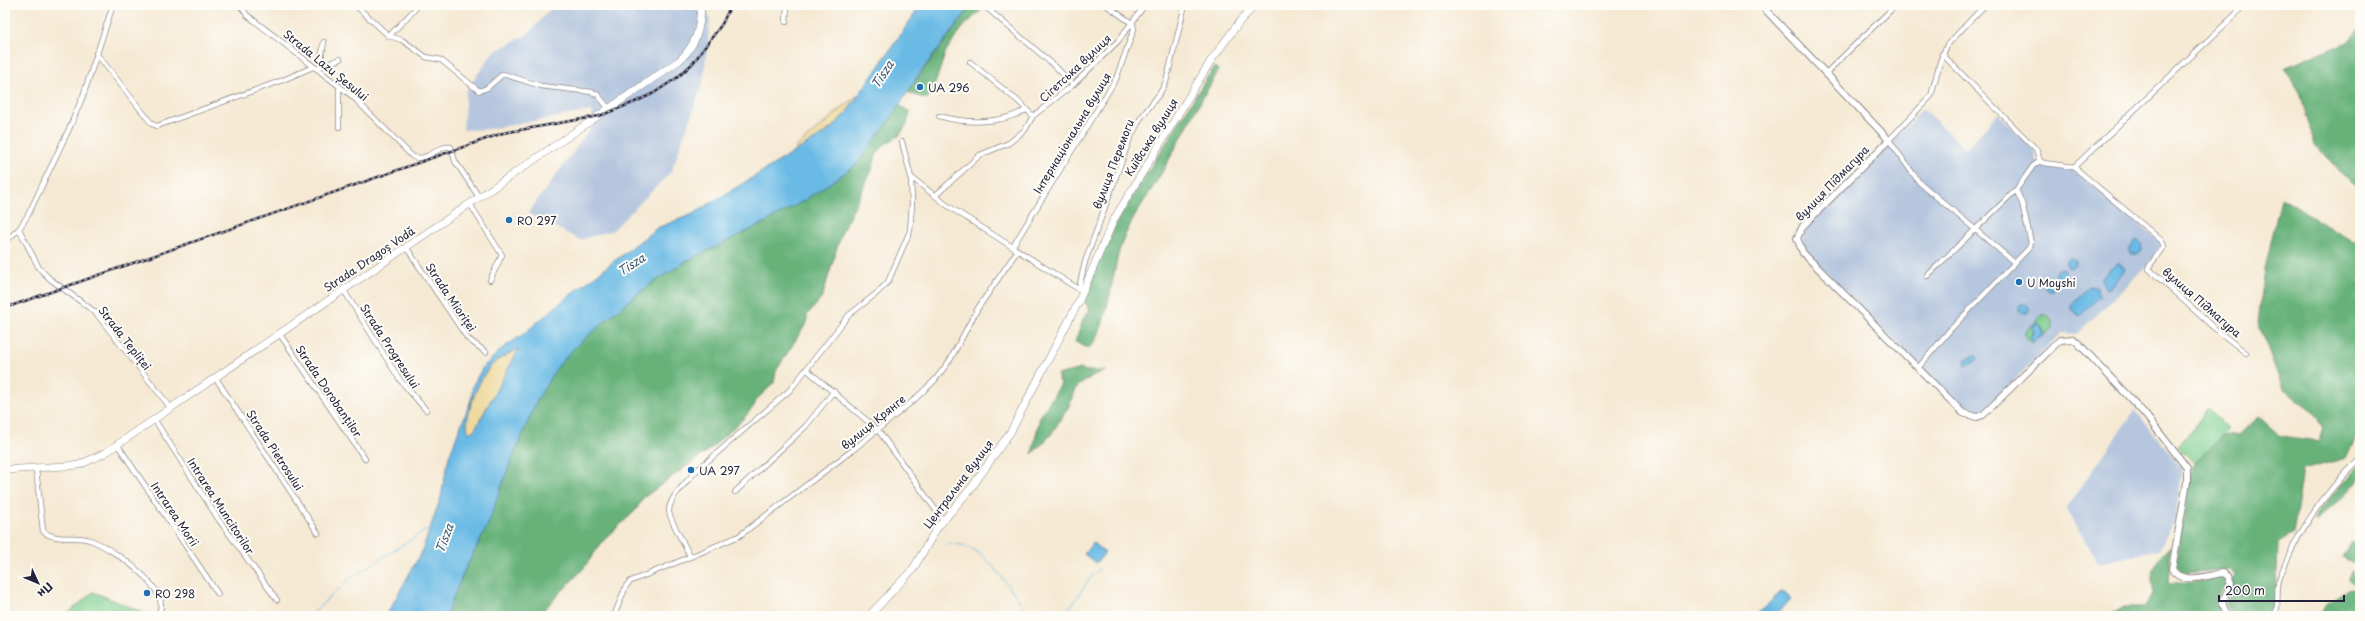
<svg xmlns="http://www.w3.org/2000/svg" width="2365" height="621" font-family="'Playpen Sans',sans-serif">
  <rect width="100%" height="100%" fill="#fdfcf7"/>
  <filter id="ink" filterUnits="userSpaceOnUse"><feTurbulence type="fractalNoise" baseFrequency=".025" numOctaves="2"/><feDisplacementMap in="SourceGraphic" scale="8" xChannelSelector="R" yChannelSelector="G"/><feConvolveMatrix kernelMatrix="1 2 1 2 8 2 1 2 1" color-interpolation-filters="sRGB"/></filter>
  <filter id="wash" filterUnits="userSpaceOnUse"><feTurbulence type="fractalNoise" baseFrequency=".012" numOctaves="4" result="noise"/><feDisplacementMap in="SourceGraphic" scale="16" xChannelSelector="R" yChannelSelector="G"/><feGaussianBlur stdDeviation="0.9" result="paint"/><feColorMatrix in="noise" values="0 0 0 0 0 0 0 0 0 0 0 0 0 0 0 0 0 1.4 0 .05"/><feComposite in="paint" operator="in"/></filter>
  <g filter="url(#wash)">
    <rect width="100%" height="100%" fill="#f5e9d3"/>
    <path fill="#b5c6de" d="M554 5H706L710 21 703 83 671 172 613 230 580 240 528 213 593 125 592 111 488 129 463 130 466 91 493 52 527 35Z
      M1923 109 1966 149 1998 113 2034 150 2036 161 2040 165 2065 167 2079 173 2160 241 2162 245 2144 269 2077 334 2062 333 1984 410 1977 413H1969L1963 409 1810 256 1802 240 1805 230Z
      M2135 410 2182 468 2174 520 2159 550 2098 563 2066 508Z"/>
    <path fill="#7fcf8f" stroke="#507865" d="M2043 315H2047L2052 321V328L2044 335 2041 326 2037 323 2030 337 2033 341 2032 344 2024 333Z
      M2208 409 2228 428 2197 466 2178 447Z
      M93 592 152 616H65Z"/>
    <path fill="#67b27a" stroke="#446a5a" d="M972 5 986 6 964 26 946 51 931 95 926 99 907 92Z
      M2360 28V187L2351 183 2315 145 2300 92 2284 68 2348 42Z
      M1216 67 1219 70C1198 104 1181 139 1161 174 1147 198 1129 221 1120 248 1113 269 1106 339 1088 348L1075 342 1084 317 1090 310 1084 301 1099 261 1121 214 1212 70Z
      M899 105 910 112 907 124 899 136 885 144 876 155 872 170 841 234 822 298 807 315V322L776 371 774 383 757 399 754 406 744 418 709 450 643 498 636 510 603 541 583 569 538 616H446L464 571 487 527 509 466 537 400 555 370 573 349 627 302 652 283 688 260 764 223 805 200 856 165Z
      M2281 198 2360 246V428L2346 458 2303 470 2293 534 2278 542 2277 573 2271 616H2231L2226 604 2235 575 2229 569 2185 573 2176 565 2192 465 2225 434 2238 436 2258 416 2280 436 2319 441 2323 428 2313 411 2283 389 2258 322 2265 269Z
      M1081 369 1087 371H1105L1086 380 1075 389 1069 406 1050 436 1032 454 1040 417 1061 384 1057 375Z
      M2360 463V478L2347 493 2315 521 2318 512Z
      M2352 542 2360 547V569C2356 562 2348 562 2343 556Z
      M2171 546 2168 583H2186L2224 577 2226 584 2218 596V616H2104L2124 607H2144C2160 592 2149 586 2153 569 2156 559 2164 552 2171 546Z
      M2351 571 2356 579 2360 575V585L2357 586 2350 582 2348 578Z
      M2351 589 2360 591V616H2320C2323 605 2340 592 2351 589Z"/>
    <path fill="#eeda9e" stroke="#887e6c" d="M859 94C844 121 824 135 798 150L795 148Z
      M519 349 475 429 472 433H469C461 421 480 377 490 367 497 359 510 353 519 349Z"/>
    <path fill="#69bae5" stroke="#466e90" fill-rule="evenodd" d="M921 5H972L919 74 891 118 856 165 805 200 764 223 688 260 652 283 627 302 573 349 555 370 537 400 509 466 487 527 464 571 446 616H386L422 551 441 497 449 456 471 400 473 385 483 367 504 347 521 336 564 300 657 228 693 214 830 130 847 112ZM519 349 475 429 469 433C461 421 480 377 490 367 497 359 510 353 519 349Z
      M2136 240 2141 243 2142 250 2137 254H2131L2129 250Z
      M2066 263a5 5 0 1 1 10 0a5 5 0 1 1-10 0Z
      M2118 261 2125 269 2124 272 2110 288 2107 289 2101 279Z
      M2055 274a5 5 0 1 1 10 0a5 5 0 1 1-10 0Z
      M2045 285a5 5 0 1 1 10 0a5 5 0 1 1-10 0Z
      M2089 286 2096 288 2099 297 2080 316 2071 309V305Z
      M2019 309a5 5 0 1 1 10 0a5 5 0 1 1-10 0Z
      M2038 322 2044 335 2033 341 2030 337 2033 333V326Z
      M1974 355 1977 356 1978 360 1966 365 1965 360Z
      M1093 543 1105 553 1096 563 1084 554Z
      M1781 592H1785L1791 599 1775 616H1755Z"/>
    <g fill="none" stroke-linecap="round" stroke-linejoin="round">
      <path stroke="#69bae5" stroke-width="1" d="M947 544C981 540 1002 578 1020 602L1022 608 1019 616
        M309 616 352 577 431 527
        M1064 616 1091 577 1100 568"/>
    </g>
  </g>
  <g filter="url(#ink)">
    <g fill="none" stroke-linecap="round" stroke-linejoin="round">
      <g stroke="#8c8687" stroke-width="6">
        <path id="street" d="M240 5 247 15 352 96 413 157C429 162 439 144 451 147L455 161 479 197
          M355 5 389 36 402 40 426 57 441 60 479 91 487 88 503 74 541 86 592 92 598 95 609 109
          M1985 5 1947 45 1940 62 1931 96 1889 140 1919 182 2015 263
          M988 9 1056 67 1073 85
          M786 22 787 5
          M389 36 419 5
          M96 53 152 124 157 126 283 80 313 67
          M1942 54 2036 149 2040 161 2044 163 2074 167 2161 240 2164 246 2148 268 2213 327 2246 353
          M970 62 1018 101 1033 116
          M320 67 340 59
          M319 70 324 42
          M1825 74 1896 5
          M939 116C967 124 1000 124 1026 110
          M339 127V88
          M2074 167 2235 15 2239 10 2236 5
          M911 177 948 206 1080 290
          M936 195 980 155 1009 143 1025 130 1033 116 1073 85 1118 41 1145 5
          M470 204 502 255 490 280
          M19 229 39 268 50 279 95 312 170 407
          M5 242 19 229 28 215 69 129 83 96 113 5
          M1013 246 1116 79 1134 29 1133 24 1106 5
          M406 247 468 339 486 352
          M1927 276 2016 190 2033 166 2040 161
          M1079 288 1085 262 1129 141 1140 119 1160 93 1166 82 1185 5
          M343 289 400 380 426 410
          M279 333 365 459
          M1918 368 1950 330 2029 248 2031 243 2022 203 2016 190
          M806 369 878 430 943 520
          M215 377 318 533
          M154 419 219 520 277 600
          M117 444 218 594
          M36 469 43 531C55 542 75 535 90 540 109 546 180 593 156 616
          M735 492 806 426 834 391
          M690 557 739 536 854 449 914 400 935 380 950 360 978 308 1018 250
          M614 616 626 586 631 581 690 557C687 548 668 517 669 511 669 497 687 482 695 472L790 390 849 315 877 293 888 282 910 231 912 204 911 177 902 142
          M2275 616C2280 602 2275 589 2280 577 2297 531 2325 492 2360 459"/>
      </g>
      <g stroke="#8c8687" stroke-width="8">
        <path id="secondary" d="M1761 5 1889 140 1803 226 1797 238 1803 253 1963 413 1977 417 1983 415 2060 340 2073 339 2078 343 2144 413 2187 468V482L2172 569C2181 586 2208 575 2223 573L2228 576 2231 584 2222 602 2227 616"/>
      </g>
      <g stroke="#8c8687" stroke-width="8">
        <path id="primary" d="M5 470 79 465 105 453 680 60C697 44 700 28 701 5
          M869 616 913 569 937 528 972 487 1011 431 1078 303 1114 219 1210 62 1240 21 1255 5"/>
      </g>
      <use href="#street" stroke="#fff" stroke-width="4.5"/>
      <use href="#secondary" stroke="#fff" stroke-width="6"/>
      <use href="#primary" stroke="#fff" stroke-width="7"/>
      <g stroke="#22223b" stroke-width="2.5">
        <path id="rail" d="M5 308 503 133 599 116 635 102 654 93 678 77 693 63 722 24 731 5"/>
      </g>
      <use href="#rail" stroke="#fdfcf7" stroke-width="1" stroke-dasharray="3" stroke-linecap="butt"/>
    </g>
  </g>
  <g fill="#1f6fb2" stroke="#fdfcf7" stroke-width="1.5">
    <circle cx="920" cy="87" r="4"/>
    <circle cx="509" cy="220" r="4"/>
    <circle cx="2019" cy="282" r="4"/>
    <circle cx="691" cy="470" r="4"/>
    <circle cx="147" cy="593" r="4"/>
  </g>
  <g text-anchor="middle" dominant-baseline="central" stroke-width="4" stroke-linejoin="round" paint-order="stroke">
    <g font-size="11" fill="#22223b" stroke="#fdfcf7">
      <text transform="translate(326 65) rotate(39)">Strada Lazu Șesului</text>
      <text transform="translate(1075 68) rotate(-43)">Сігетська вулиця</text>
      <text transform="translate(1072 133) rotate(-59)">Інтернаціональна вулиця</text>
      <text transform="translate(1151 137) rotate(-58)">Київська вулиця</text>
      <text transform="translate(1113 164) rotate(-69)">вулиця Перемоги</text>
      <text transform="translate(1832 183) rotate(-46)">вулиця Підмагура</text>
      <text transform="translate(369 259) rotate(-34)">Strada Dragoș Vodă</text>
      <text transform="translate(451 297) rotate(56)">Strada Mioriței</text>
      <text transform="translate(2202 302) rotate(41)">вулиця Підмагура</text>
      <text transform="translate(125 338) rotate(52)">Strada Tepliței</text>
      <text transform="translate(390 346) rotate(57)">Strada Progresului</text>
      <text transform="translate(329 391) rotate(56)">Strada Dorobanților</text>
      <text transform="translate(873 422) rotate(-39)">вулиця Крянге</text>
      <text transform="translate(275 450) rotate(57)">Strada Pietrosului</text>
      <text transform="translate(958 484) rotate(-53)">Центральна вулиця</text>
      <text transform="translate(221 506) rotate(57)">Intrarea Muncitorilor</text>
      <text transform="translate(175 514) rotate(56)">Intrarea Morii</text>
    </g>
    <g font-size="11" fill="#22223b" stroke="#fdfcf7" text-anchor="start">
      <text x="928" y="87">UA 296</text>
      <text x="517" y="220">RO 297</text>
      <text x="2027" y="282">U Moyshi</text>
      <text x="699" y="470">UA 297</text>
      <text x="155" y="593">RO 298</text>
    </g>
    <g font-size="12" font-style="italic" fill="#3b5776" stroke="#fdfcf7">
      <text transform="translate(882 74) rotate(-57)">Tisza</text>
      <text transform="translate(631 264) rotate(-33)">Tisza</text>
      <text transform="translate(444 538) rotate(-69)">Tisza</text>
    </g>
  </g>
  <rect width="2365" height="621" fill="none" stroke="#fdfcf7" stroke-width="20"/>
  <g transform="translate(38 583) rotate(134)" stroke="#fdfcf7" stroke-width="3" paint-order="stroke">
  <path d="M0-3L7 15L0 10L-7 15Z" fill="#22223b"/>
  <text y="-6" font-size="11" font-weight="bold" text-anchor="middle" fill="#22223b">Пн</text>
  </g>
  <path d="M2219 595v6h125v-6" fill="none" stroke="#22223b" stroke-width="2"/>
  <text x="2225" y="595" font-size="12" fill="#22223b" stroke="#fdfcf7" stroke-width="3" paint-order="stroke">200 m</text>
</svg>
